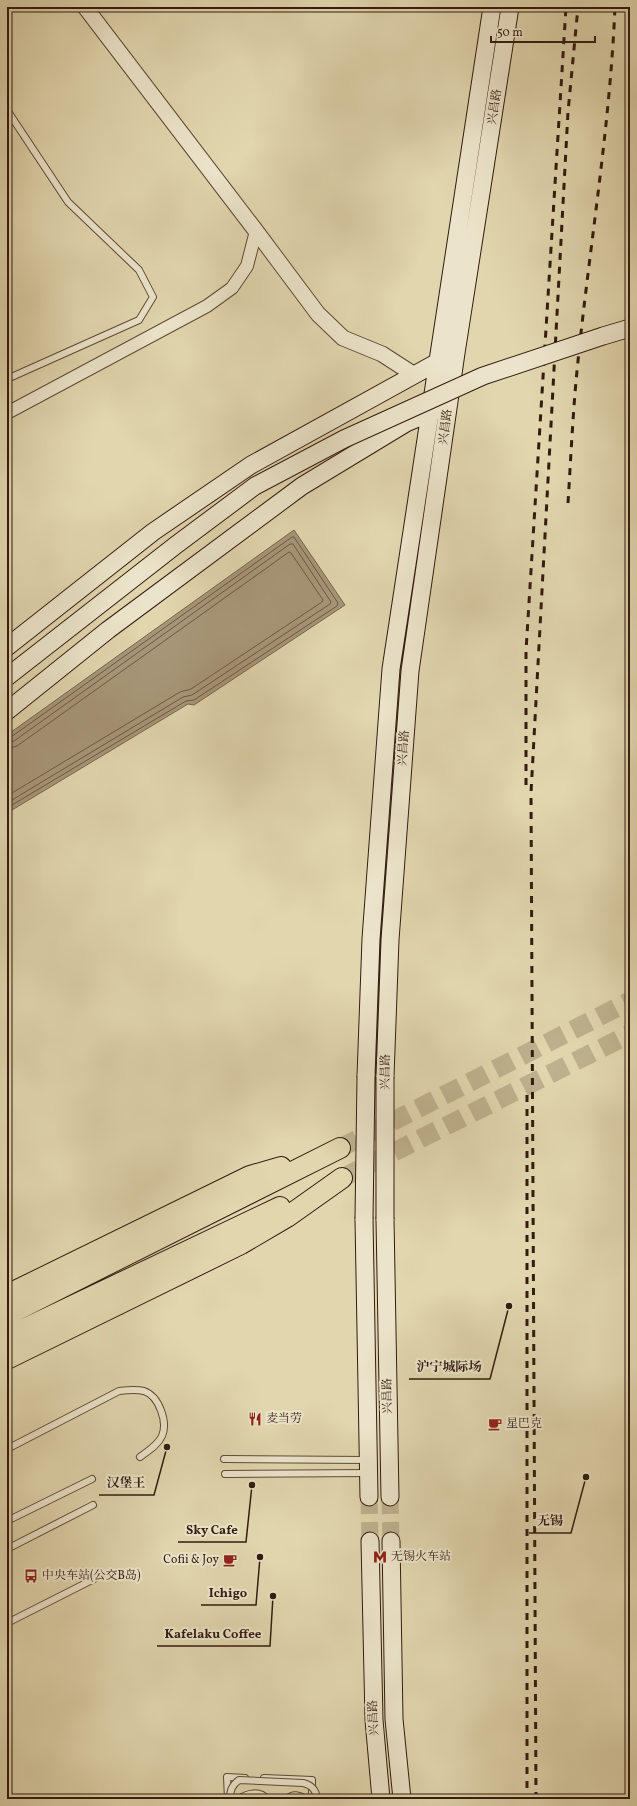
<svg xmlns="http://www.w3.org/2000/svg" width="637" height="1806" font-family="Vollkorn,'Noto Serif SC',serif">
  <rect width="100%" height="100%" fill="#e1d6ae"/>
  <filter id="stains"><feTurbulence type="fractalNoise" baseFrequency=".005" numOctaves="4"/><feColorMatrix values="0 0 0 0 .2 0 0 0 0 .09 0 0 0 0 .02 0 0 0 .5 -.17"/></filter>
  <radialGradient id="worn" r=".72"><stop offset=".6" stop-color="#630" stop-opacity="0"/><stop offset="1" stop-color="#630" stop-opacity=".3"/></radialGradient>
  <path fill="#a69678" stroke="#78654e" d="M294 530 345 605 194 705 188 704 7 813V735Z"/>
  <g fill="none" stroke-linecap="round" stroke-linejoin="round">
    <path stroke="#6c5844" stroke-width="1" d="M7 737H11L292 537H294L338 603 337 606 194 700 186 701 7 808
      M7 743 14 741 290 544H293L331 602 330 604 192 695 183 697 7 803
      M7 749 17 746 289 552 291 553 323 600 322 602 191 689 180 692 7 796"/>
    <path stroke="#beb18e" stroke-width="17" stroke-dasharray="17 8" stroke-linecap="butt" d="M369 1497 370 1541
      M390 1497 391 1541"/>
    <path stroke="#beb18e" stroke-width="19" stroke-dasharray="19 10" stroke-linecap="butt" d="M340 1148 630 1001
      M342 1178 630 1034"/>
    <g stroke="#5e4a38" stroke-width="8">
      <path id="service" d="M7 110 68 202 139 270 153 297 139 320 7 379
        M7 1449 119 1391C127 1390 136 1389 144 1391 159 1396 168 1422 162 1436 158 1445 148 1451 140 1457
        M224 1459 367 1460
        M225 1474 368 1473
        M7 1521 92 1479
        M7 1549 93 1505
        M7 1623 94 1579
        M264 1778 312 1780V1799
        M228 1799 227 1777 245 1778
        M239 1799C247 1793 260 1790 267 1799
        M287 1799C293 1793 299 1795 306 1799"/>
    </g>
    <g stroke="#5e4a38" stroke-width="14">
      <path id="minor" d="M7 413 207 306 232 288 247 266 256 231"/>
    </g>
    <g stroke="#5e4a38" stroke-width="17">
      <path id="tertiary" d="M85 7 256 231 318 314 343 338 382 354 413 374"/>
    </g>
    <g stroke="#321b10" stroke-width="19">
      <path id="secondary" d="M7 647 153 532 251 465 445 358
        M7 711 108 630 302 486 406 423 437 410
        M366 1076 371 939 391 669 492 7
        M385 1077 390 940 410 671 456 353 510 7
        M364 1219 369 1497
        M385 1219 390 1497
        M370 1541 374 1720 381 1799
        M391 1541 394 1719 402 1799"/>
    </g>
    <g stroke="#321b10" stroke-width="22">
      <path id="trunk" d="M7 1295 250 1176 281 1167
        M7 1315 340 1148
        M7 1337 280 1207
        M7 1359 241 1244 287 1217 342 1178"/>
    </g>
    <use href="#service" stroke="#ece4ca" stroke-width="6"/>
    <use href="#minor" stroke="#ece4ca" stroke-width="12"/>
    <use href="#tertiary" stroke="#ece4ca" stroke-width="15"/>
    <use href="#secondary" stroke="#ece4ca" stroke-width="17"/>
    <use href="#trunk" stroke="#e1d6ae" stroke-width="20"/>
    <path stroke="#321b10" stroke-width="3" stroke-dasharray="7 7" stroke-linecap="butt" d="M568 503C571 456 573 408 578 361 590 243 610 126 615 7
      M526 785V651L566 7
      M527 1095V1799
      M536 1799 531 793 568 112 578 7"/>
    <g stroke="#5e4a38" stroke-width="8" stroke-linecap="butt">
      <path id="service-bridge" d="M230 1799C230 1790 232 1785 239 1780L303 1783C312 1785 316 1790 317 1799"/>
    </g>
    <g stroke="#321b10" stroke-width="19" stroke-linecap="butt">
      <path id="secondary-bridge" d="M7 677 176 545 255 486 344 439 483 376 603 336 630 328
        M364 1219 366 1076
        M385 1219V1077"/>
    </g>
    <use href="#service-bridge" stroke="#ece4ca" stroke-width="6"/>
    <use href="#secondary-bridge" stroke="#ece4ca" stroke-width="17"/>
  </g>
  <defs>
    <g id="restaurant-bare" transform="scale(1.08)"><path d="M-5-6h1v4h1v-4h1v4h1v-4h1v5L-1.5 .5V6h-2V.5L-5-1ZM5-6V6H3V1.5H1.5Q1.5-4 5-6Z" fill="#8f2418" stroke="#ece4ca" stroke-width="2.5" paint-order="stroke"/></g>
    <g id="cafe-bare" transform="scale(1.08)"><path d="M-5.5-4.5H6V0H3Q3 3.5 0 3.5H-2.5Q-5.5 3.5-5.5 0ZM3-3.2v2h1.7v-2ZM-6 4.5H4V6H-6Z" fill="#8f2418" stroke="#ece4ca" stroke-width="2.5" paint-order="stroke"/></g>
    <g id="metro-bare" transform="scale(1.08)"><path d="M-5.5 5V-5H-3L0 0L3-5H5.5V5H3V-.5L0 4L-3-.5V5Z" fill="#8f2418" stroke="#ece4ca" stroke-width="2.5" paint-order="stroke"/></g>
    <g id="bus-bare" transform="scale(1.08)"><path d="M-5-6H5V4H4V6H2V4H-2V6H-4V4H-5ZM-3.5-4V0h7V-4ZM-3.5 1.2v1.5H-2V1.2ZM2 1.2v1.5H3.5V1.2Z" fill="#8f2418" stroke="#ece4ca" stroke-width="2.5" paint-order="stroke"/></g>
  </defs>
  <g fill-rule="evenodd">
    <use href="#restaurant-bare" x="255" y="1419"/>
    <use href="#cafe-bare" x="495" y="1424"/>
    <use href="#metro-bare" x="380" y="1557"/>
    <use href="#cafe-bare" x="230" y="1560"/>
    <use href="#bus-bare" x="31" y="1576"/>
  </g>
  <g text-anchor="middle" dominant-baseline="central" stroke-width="4" stroke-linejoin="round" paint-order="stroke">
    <g font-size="12" fill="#321b10" stroke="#ece4ca">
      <text transform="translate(495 107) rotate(-81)">兴昌路</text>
      <text transform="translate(446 427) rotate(-82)">兴昌路</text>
      <text transform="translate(404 748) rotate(-86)">兴昌路</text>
      <text transform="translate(386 1072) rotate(-89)">兴昌路</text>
      <text transform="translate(388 1396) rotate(-91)">兴昌路</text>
      <text transform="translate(374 1718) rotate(-93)">兴昌路</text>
    </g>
    <g font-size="12" fill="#321b10" stroke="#ece4ca" text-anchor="start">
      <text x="266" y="1419">麦当劳</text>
      <text x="506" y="1424">星巴克</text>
      <text x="391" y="1557">无锡火车站</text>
      <text x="219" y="1560" text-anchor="end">Cofii &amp; Joy</text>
      <text x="42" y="1576">中央车站(公交B岛)</text>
    </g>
  </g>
  <path fill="none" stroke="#321b10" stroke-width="1.5" d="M509 1306L490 1379H409M167 1447L154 1495H99M586 1477L571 1533H529M252 1485L246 1542H178M260 1557L256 1605H201M273 1596L270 1646H157"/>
  <g fill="#321b10" stroke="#ece4ca" stroke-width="1.5">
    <circle cx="509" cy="1306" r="4"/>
    <circle cx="167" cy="1447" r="4"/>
    <circle cx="586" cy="1477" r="4"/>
    <circle cx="252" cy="1485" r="4"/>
    <circle cx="260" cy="1557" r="4"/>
    <circle cx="273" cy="1596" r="4"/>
  </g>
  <g font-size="13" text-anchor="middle" font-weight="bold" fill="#321b10" stroke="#ece4ca" stroke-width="4" stroke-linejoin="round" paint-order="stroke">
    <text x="449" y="1371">沪宁城际场</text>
    <text x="126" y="1487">汉堡王</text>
    <text x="550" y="1525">无锡</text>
    <text x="212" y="1534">Sky Cafe</text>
    <text x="228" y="1597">Ichigo</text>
    <text x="213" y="1638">Kafelaku Coffee</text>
  </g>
  <rect width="637" height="1806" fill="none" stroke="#e1d6ae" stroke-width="24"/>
  <rect x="8" y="8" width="621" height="1790" fill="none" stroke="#321b10" stroke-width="2"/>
  <rect x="12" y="12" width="613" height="1782" fill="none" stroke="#321b10"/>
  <path d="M491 36v6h104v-6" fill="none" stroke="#321b10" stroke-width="2"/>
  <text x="497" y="36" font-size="12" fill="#321b10" stroke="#ece4ca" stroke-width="3" paint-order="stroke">50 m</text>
  <rect width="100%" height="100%" filter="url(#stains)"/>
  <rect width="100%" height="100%" fill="url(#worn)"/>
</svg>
